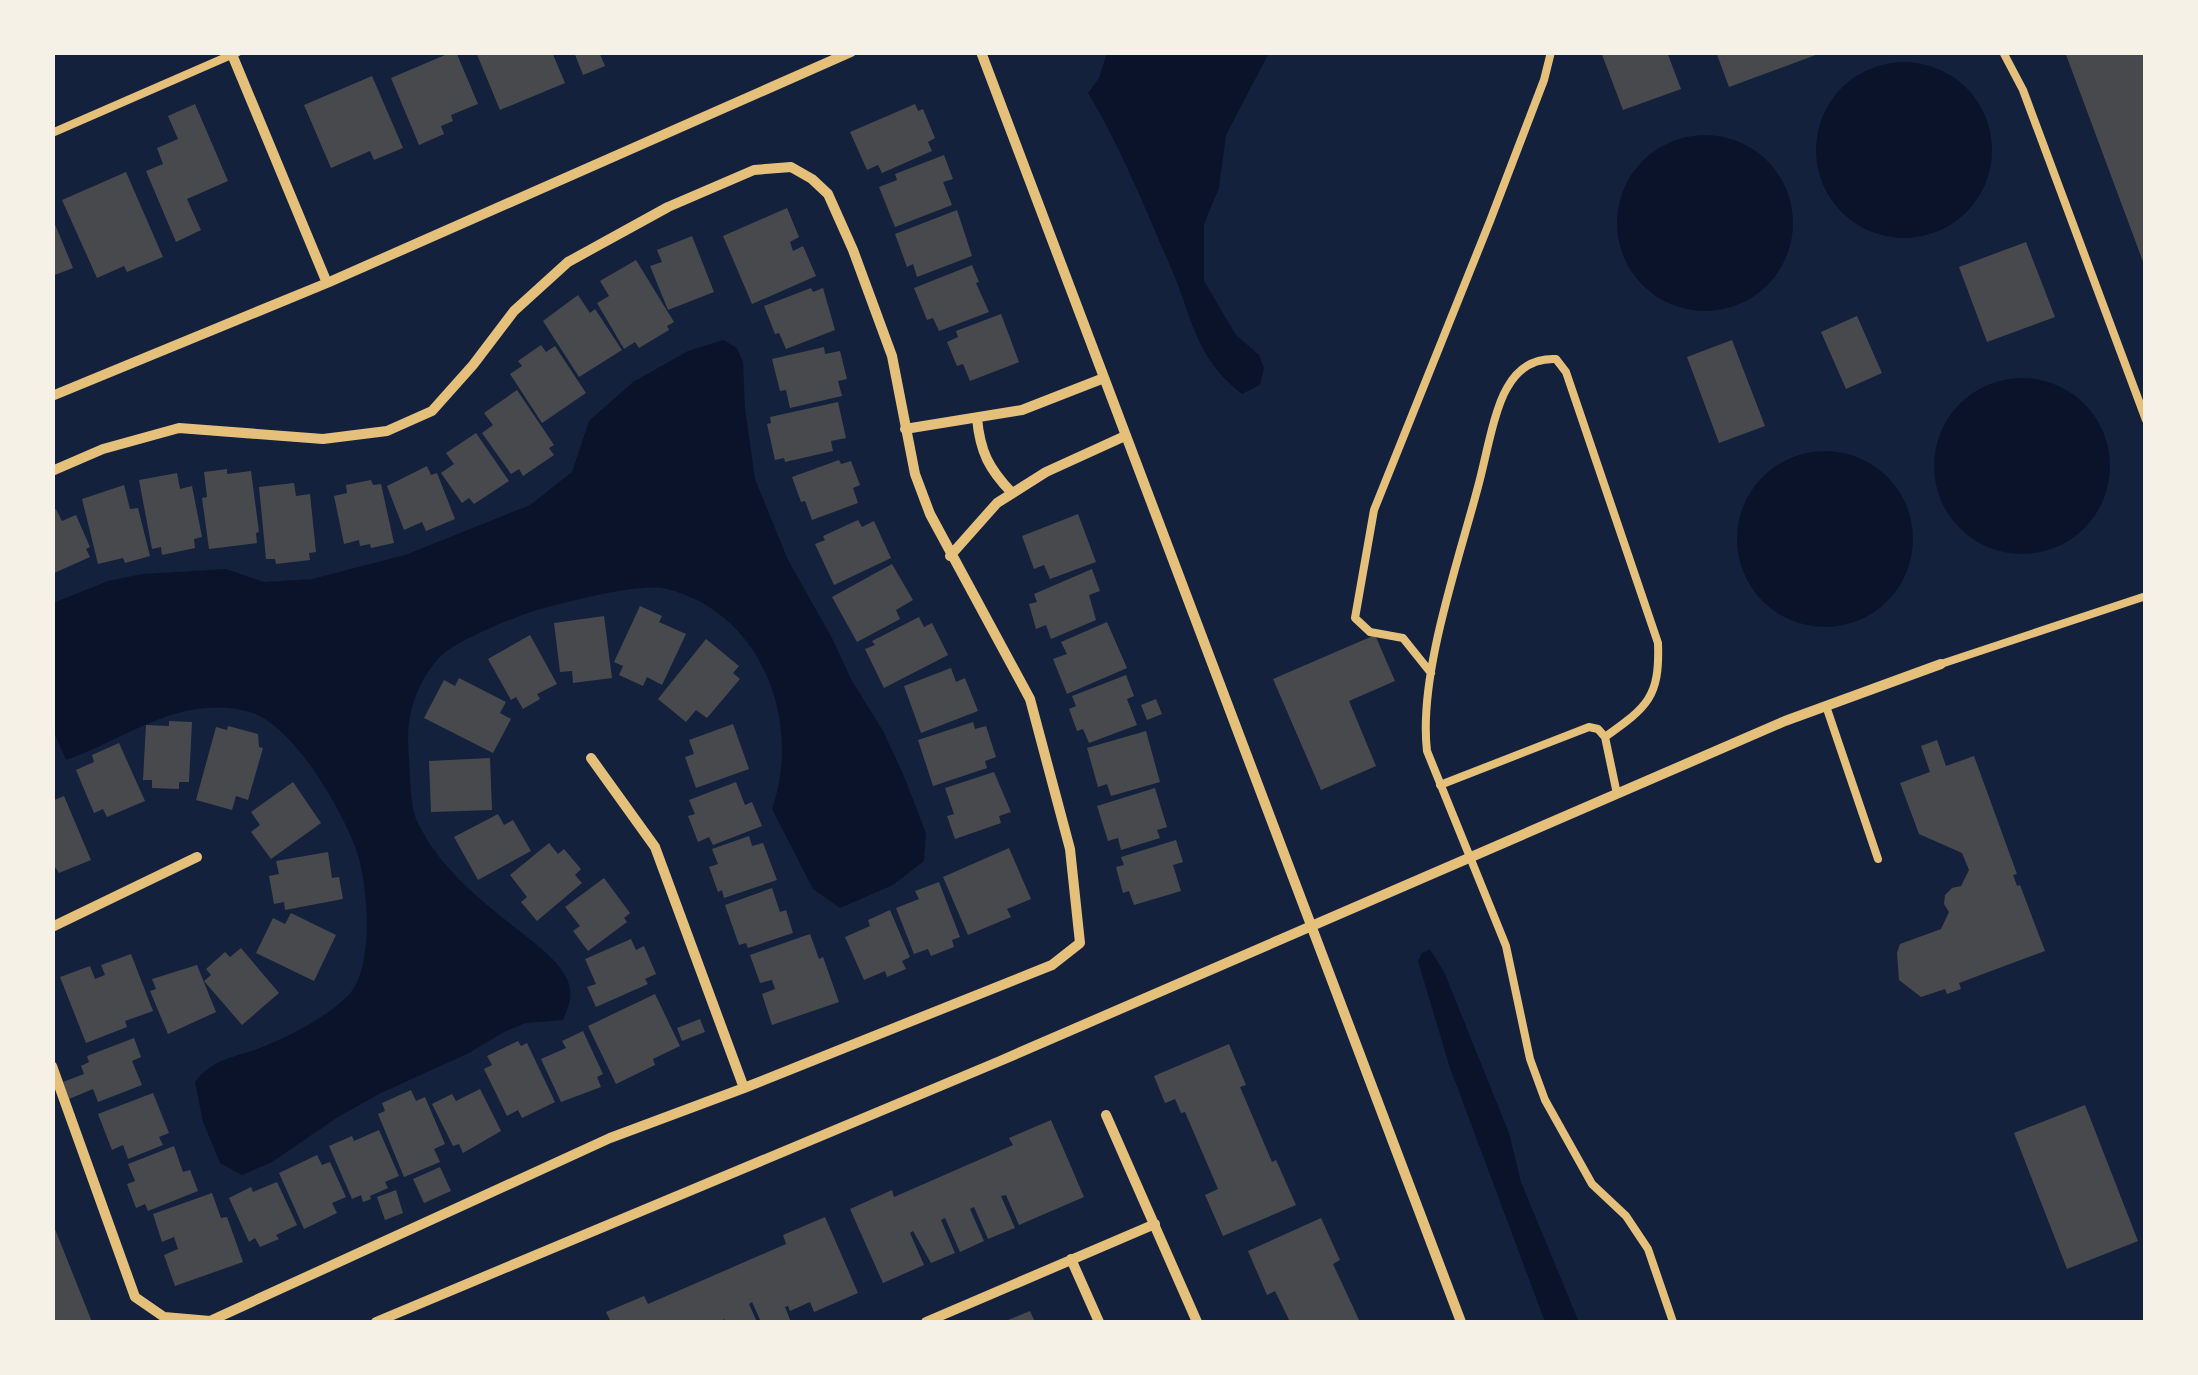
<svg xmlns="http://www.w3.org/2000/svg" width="2198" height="1375" font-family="Spectral,serif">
  <rect width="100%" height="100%" fill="#14213d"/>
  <path fill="#0b132b" d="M1107 53H1269L1226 135 1219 188 1204 224V281L1236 335 1259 355 1264 368 1260 385 1242 394C1194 357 1193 318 1171 268 1145 209 1122 149 1088 93L1099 78Z
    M1816 150a88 88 0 1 1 176 0a88 88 0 1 1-176 0Z
    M1617 223a88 88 0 1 1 176 0a88 88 0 1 1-176 0Z
    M723 340 737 348 743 362 745 408 755 479 788 560 832 638 851 679 883 731 904 776 926 833 924 861 893 885 840 908 813 889 772 809C802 723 763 613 667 589 639 582 569 602 540 609 517 616 453 641 438 659 414 687 405 720 409 757 411 778 409 807 419 825 441 869 479 899 517 929 533 942 556 958 566 977 574 993 570 1004 563 1020L526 1023 504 1032 469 1053 381 1093 338 1117 272 1162 242 1175 220 1163 203 1122 195 1082C211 1059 236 1057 260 1048 290 1036 330 1016 351 992 375 963 368 877 354 844 338 804 291 721 246 711 177 695 127 739 66 760L53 730V603L108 581 142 574 226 569 264 582 312 579 405 555 530 505 572 472 589 421 633 382 688 351Z
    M1934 466a88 88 0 1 1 176 0a88 88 0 1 1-176 0Z
    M1737 539a88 88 0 1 1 176 0a88 88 0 1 1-176 0Z
    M1430 949 1445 974 1509 1133 1521 1182 1579 1322H1545L1449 1065 1418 961 1422 953Z"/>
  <path fill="#48494c" d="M452 52H456L478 104 451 115 453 121 441 126 444 134 419 145 391 78Z
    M476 52H552L565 83 500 110Z
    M574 52H599L605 66 583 75Z
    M1601 52H1667L1681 89 1623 110Z
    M1716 52H1821V53L1729 87Z
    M2065 52H2146V267H2145Z
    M372 76 403 148 374 160 370 151 331 168 304 105Z
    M195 104 228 181 187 199 201 230 176 242 146 171 163 164 157 148 178 139 168 116Z
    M915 104 918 111 923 109 935 138 928 142 932 151 882 173 878 165 867 170 850 132Z
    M944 155 953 179 943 182 952 205 895 227 879 187 897 180 895 174Z
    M126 172 163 257 127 272 124 266 97 278 62 200Z
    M787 208 799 237 790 242 793 251 803 246 816 276 752 304 723 236Z
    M957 210 972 256 917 277 913 264 907 267 895 234Z
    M52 217 73 268 52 276Z
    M692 236 714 292 668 310 650 266 662 262 657 250Z
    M2026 242 2055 317 1987 342 1959 267Z
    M636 260 674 322 667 326 669 330 639 348 635 342 624 349 597 303 609 296 600 281Z
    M972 265 979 282 976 283 989 312 939 331 933 318 927 320 914 288Z
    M811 288 813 292 823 288 835 330 786 349 779 333 775 334 764 306Z
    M578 295 590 313 595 309 622 350 579 377 543 321Z
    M1001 314 1019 362 970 381 963 364 957 366 947 342 958 337 956 331Z
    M1857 316 1882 373 1846 389 1821 332Z
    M1732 340 1765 426 1719 443 1687 357Z
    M541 345 546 352 555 346 586 393 542 423 510 374 522 366 518 361Z
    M824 347 825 354 840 351 847 379 838 381 842 396 790 408 786 390 780 391 772 359Z
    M517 390 554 445 549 448 554 455 523 476 519 469 511 474 482 433 493 425 484 413Z
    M838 402 846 438 831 441 833 451 785 462 784 458 775 460 767 424 771 423 770 417Z
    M476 433 509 481 474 504 469 498 462 503 441 473 454 464 446 453Z
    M839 460 841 464 851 461 860 485 853 488 858 503 812 520 805 501 801 502 792 477Z
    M427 466 431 475 437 473 455 519 426 531 422 522 404 530 387 486Z
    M227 469V474L251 471 259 532 256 533 257 543 209 549 202 498 207 497 204 472Z
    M177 473 180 489 192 486 202 537 194 539 195 548 162 555 161 547 152 549 139 480Z
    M371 480 373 485 381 484 394 543 371 548 370 544 360 546 359 540 344 544 334 496 347 493 346 485Z
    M294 483 296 496 310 494 316 552 309 553 310 560 276 564 275 559H266L259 487Z
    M124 485 130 509 138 508 150 556 125 563 123 558 98 564 82 499Z
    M56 509 62 521 76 515 90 547 86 549 90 557 52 574V511Z
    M1078 514 1096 562 1050 579 1044 565 1034 569 1022 536Z
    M858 520 862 527 874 521 891 558 834 585 815 544 825 540 823 536Z
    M892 564 913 600 896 610 900 619 857 642 832 597Z
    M1092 569 1100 591 1089 595 1096 620 1051 639 1046 625 1036 629 1029 604 1037 602 1034 594Z
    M640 606 662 616 659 622 686 634 662 685 647 677 643 686 619 675 623 666 614 662Z
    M604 616 612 678 573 683 572 671 560 672 554 623Z
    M919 617 924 627 932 623 948 655 884 688 865 649 875 645 872 641Z
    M1107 622 1127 668 1067 694 1053 659 1067 654 1061 642Z
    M530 635 557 684 537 694 540 699 523 709 516 697 511 700 488 659Z
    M1375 635 1395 681 1349 701 1376 766 1321 790 1273 679Z
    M706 639 739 666 733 673 740 679 707 718 696 710 686 722 658 699Z
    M951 668 956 682 965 678 978 711 921 733 904 686Z
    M1126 675 1134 696 1127 699 1137 725 1089 743 1083 729 1077 731 1069 709 1076 706 1072 696Z
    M459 678 506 702 500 713 511 719 493 753 424 718 444 680 455 686Z
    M1156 699 1162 714 1147 720 1141 705Z
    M169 721 192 722 189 782H179V789L152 788V780H143L146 725 169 726Z
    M973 722 975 729 986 726 996 757 985 761 987 768 933 786 918 740Z
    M733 724 749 769 696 788 685 757 694 754 689 740Z
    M228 726 258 734 259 747 263 748 248 800 236 796 232 810 196 800 216 727 227 730Z
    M1146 731 1160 782 1111 796 1107 784 1098 787 1087 748Z
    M1937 740 1946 766 1974 756 2017 874 2013 875 2017 886 2020 885 2045 951 1959 983 1961 989 1947 994 1945 989 1921 997 1899 980 1897 953 1900 944 1941 929 1949 912 1944 904 1945 895 1952 888 1961 886 1969 870 1962 853 1919 834 1900 783 1930 772 1921 746Z
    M119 743 145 801 107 817 103 809 94 813 76 770 94 762 92 755Z
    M490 758 492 810 431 812 429 761Z
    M994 772 1011 812 999 816 1001 823 955 839 947 816 954 814 945 788Z
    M293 782 321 823 271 859 251 832 260 825 251 812Z
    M736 782 745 805 752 802 762 826 713 845 709 837 698 842 688 816 695 814 689 800Z
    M1155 788 1167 827 1157 830 1160 838 1121 850 1118 838 1108 841 1097 806Z
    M64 796 91 860 59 873 52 863V801Z
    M498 814 504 825 513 820 531 851 478 880 454 837Z
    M749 836 752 846 763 843 777 880 724 898 722 890 718 892 709 867 718 864 712 849Z
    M1176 840 1183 862 1173 865 1181 891 1134 905 1129 891 1123 893 1116 867 1124 865 1121 857Z
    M549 843 558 854 564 849 581 869 575 875 582 883 537 921 521 902 527 897 510 875Z
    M1009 848 1031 899 1007 909 1011 917 968 935 943 877Z
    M328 852 332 878 339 877 343 899 285 910 284 902 274 904 269 876 279 874 276 861Z
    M604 878 630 913 624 918 627 922 588 951 573 931 580 926 565 907Z
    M939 882 960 937 952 940 954 947 931 956 928 949 914 954 896 908 919 899 915 891Z
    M772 888 780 912 786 910 793 933 748 948 746 943 739 945 725 905Z
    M890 910 910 957 902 961 906 969 887 977 885 971 864 980 845 937 870 926 868 920Z
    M291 913 336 935 314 981 256 953 273 918 285 924Z
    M810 934 819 959 823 957 839 1002 772 1025 762 994 775 989 772 980 760 983 750 955Z
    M631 939 636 950 644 946 656 974 645 979 648 984 596 1007 587 987 596 984 585 959Z
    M241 948 279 993 242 1025 204 981 211 975 206 969 225 952 230 957Z
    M131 954 153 1011 125 1021 127 1027 86 1043 60 977 90 966 95 979 105 975 101 965Z
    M197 965 216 1012 168 1034 150 991 156 989 152 979Z
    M655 994 680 1046 653 1059 655 1065 616 1084 588 1026Z
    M700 1019 705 1032 682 1041 677 1028Z
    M583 1031 603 1074 597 1077 601 1087 561 1102 541 1059 566 1048 562 1041Z
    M134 1038 141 1057 132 1061 142 1085 98 1102 93 1089 69 1099 63 1082 84 1074 81 1066 89 1062 87 1056Z
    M518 1041 521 1046 527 1043 555 1102 522 1118 518 1110 507 1116 484 1069 492 1065 487 1056Z
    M1229 1044 1246 1085 1240 1087 1272 1162 1276 1160 1296 1205 1223 1236 1205 1195 1218 1189 1185 1112 1181 1113 1175 1099 1165 1103 1154 1076Z
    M480 1089 501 1131 463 1153 459 1144 453 1146 432 1104 452 1094 456 1101Z
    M411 1090 416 1101 425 1097 445 1144 434 1149 440 1162 404 1177 378 1114 385 1111 382 1103Z
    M153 1093 169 1133 159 1137 163 1145 128 1159 123 1145 112 1150 98 1114Z
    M2085 1105 2138 1241 2067 1269 2014 1133Z
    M1051 1120 1084 1197 1019 1225 1006 1195 1001 1196 1015 1228 988 1239 974 1207 970 1209 984 1241 960 1252 945 1218 941 1220 955 1253 931 1263 913 1231 910 1233 924 1265 883 1283 850 1209 892 1190 894 1197 1013 1145 1009 1138Z
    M379 1130 399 1176 385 1182 388 1188 370 1196 371 1199 363 1202 361 1195 352 1199 329 1146 352 1136 354 1141Z
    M174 1146 183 1172 190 1170 198 1191 148 1211 145 1204 136 1208 127 1184 135 1181 128 1164Z
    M317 1155 322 1165 330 1162 346 1197 332 1203 337 1213 304 1229 279 1173Z
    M440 1167 451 1191 424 1203 413 1179Z
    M277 1182 297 1225 276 1235 279 1239 260 1247 255 1238 249 1242 229 1198 251 1187 253 1192Z
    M396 1190 403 1213 385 1220 377 1197Z
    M212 1193 221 1218 227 1217 243 1262 175 1286 164 1255 178 1249 174 1237 162 1242 153 1214Z
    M825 1217 858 1293 814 1312 810 1302 790 1311 788 1306 785 1307 791 1322H761L752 1302 749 1304 757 1322H726L724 1319 720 1322H611L606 1312 644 1296 648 1304 786 1244 783 1235Z
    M1321 1218 1340 1260 1333 1264 1360 1322H1290L1275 1291 1267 1295 1248 1251Z
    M53 1224 92 1322H52Z
    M1030 1311 1035 1322H1003Z"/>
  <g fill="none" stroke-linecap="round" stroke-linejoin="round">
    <path stroke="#e5c07b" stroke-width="8" d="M2003 52 2023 90 2146 420
      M52 133 238 52
      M1941 664 2146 596
      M1431 673 1403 638 1370 632 1355 618 1374 510 1490 221 1544 80 1551 52
      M1826 706 1878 859
      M1440 785 1589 727 1598 729 1605 737
      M1617 794 1605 737C1647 707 1660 698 1658 643L1566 372 1556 359C1534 358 1518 368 1507 388 1494 410 1486 457 1479 483 1459 560 1418 675 1427 751L1506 946 1530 1059 1545 1100 1592 1184 1626 1216 1648 1249 1673 1322"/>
    <path stroke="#e5c07b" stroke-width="10" d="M231 52 327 283
      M981 52 1461 1322
      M52 396 327 283 851 52
      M977 418C980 452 989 469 1012 493
      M905 429 1022 410 1104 378
      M52 471 103 449 179 428 323 439 387 431 432 411 473 365 514 311 568 262 668 207 754 170 791 167 812 179 828 194 853 250 892 356 915 474 930 514 1030 699 1070 849 1080 943 1052 965 744 1088 610 1138 210 1321 164 1317 135 1297 52 1066
      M950 556 997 503 1046 472 1125 436
      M591 758 655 847 744 1088
      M52 927 197 857
      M1106 1115 1197 1322
      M1071 1259 1099 1322
      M376 1322 1000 1061 1785 721 1941 664
      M926 1322 1155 1224"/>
  </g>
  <rect width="2198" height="1375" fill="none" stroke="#f6f1e7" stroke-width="110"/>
</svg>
